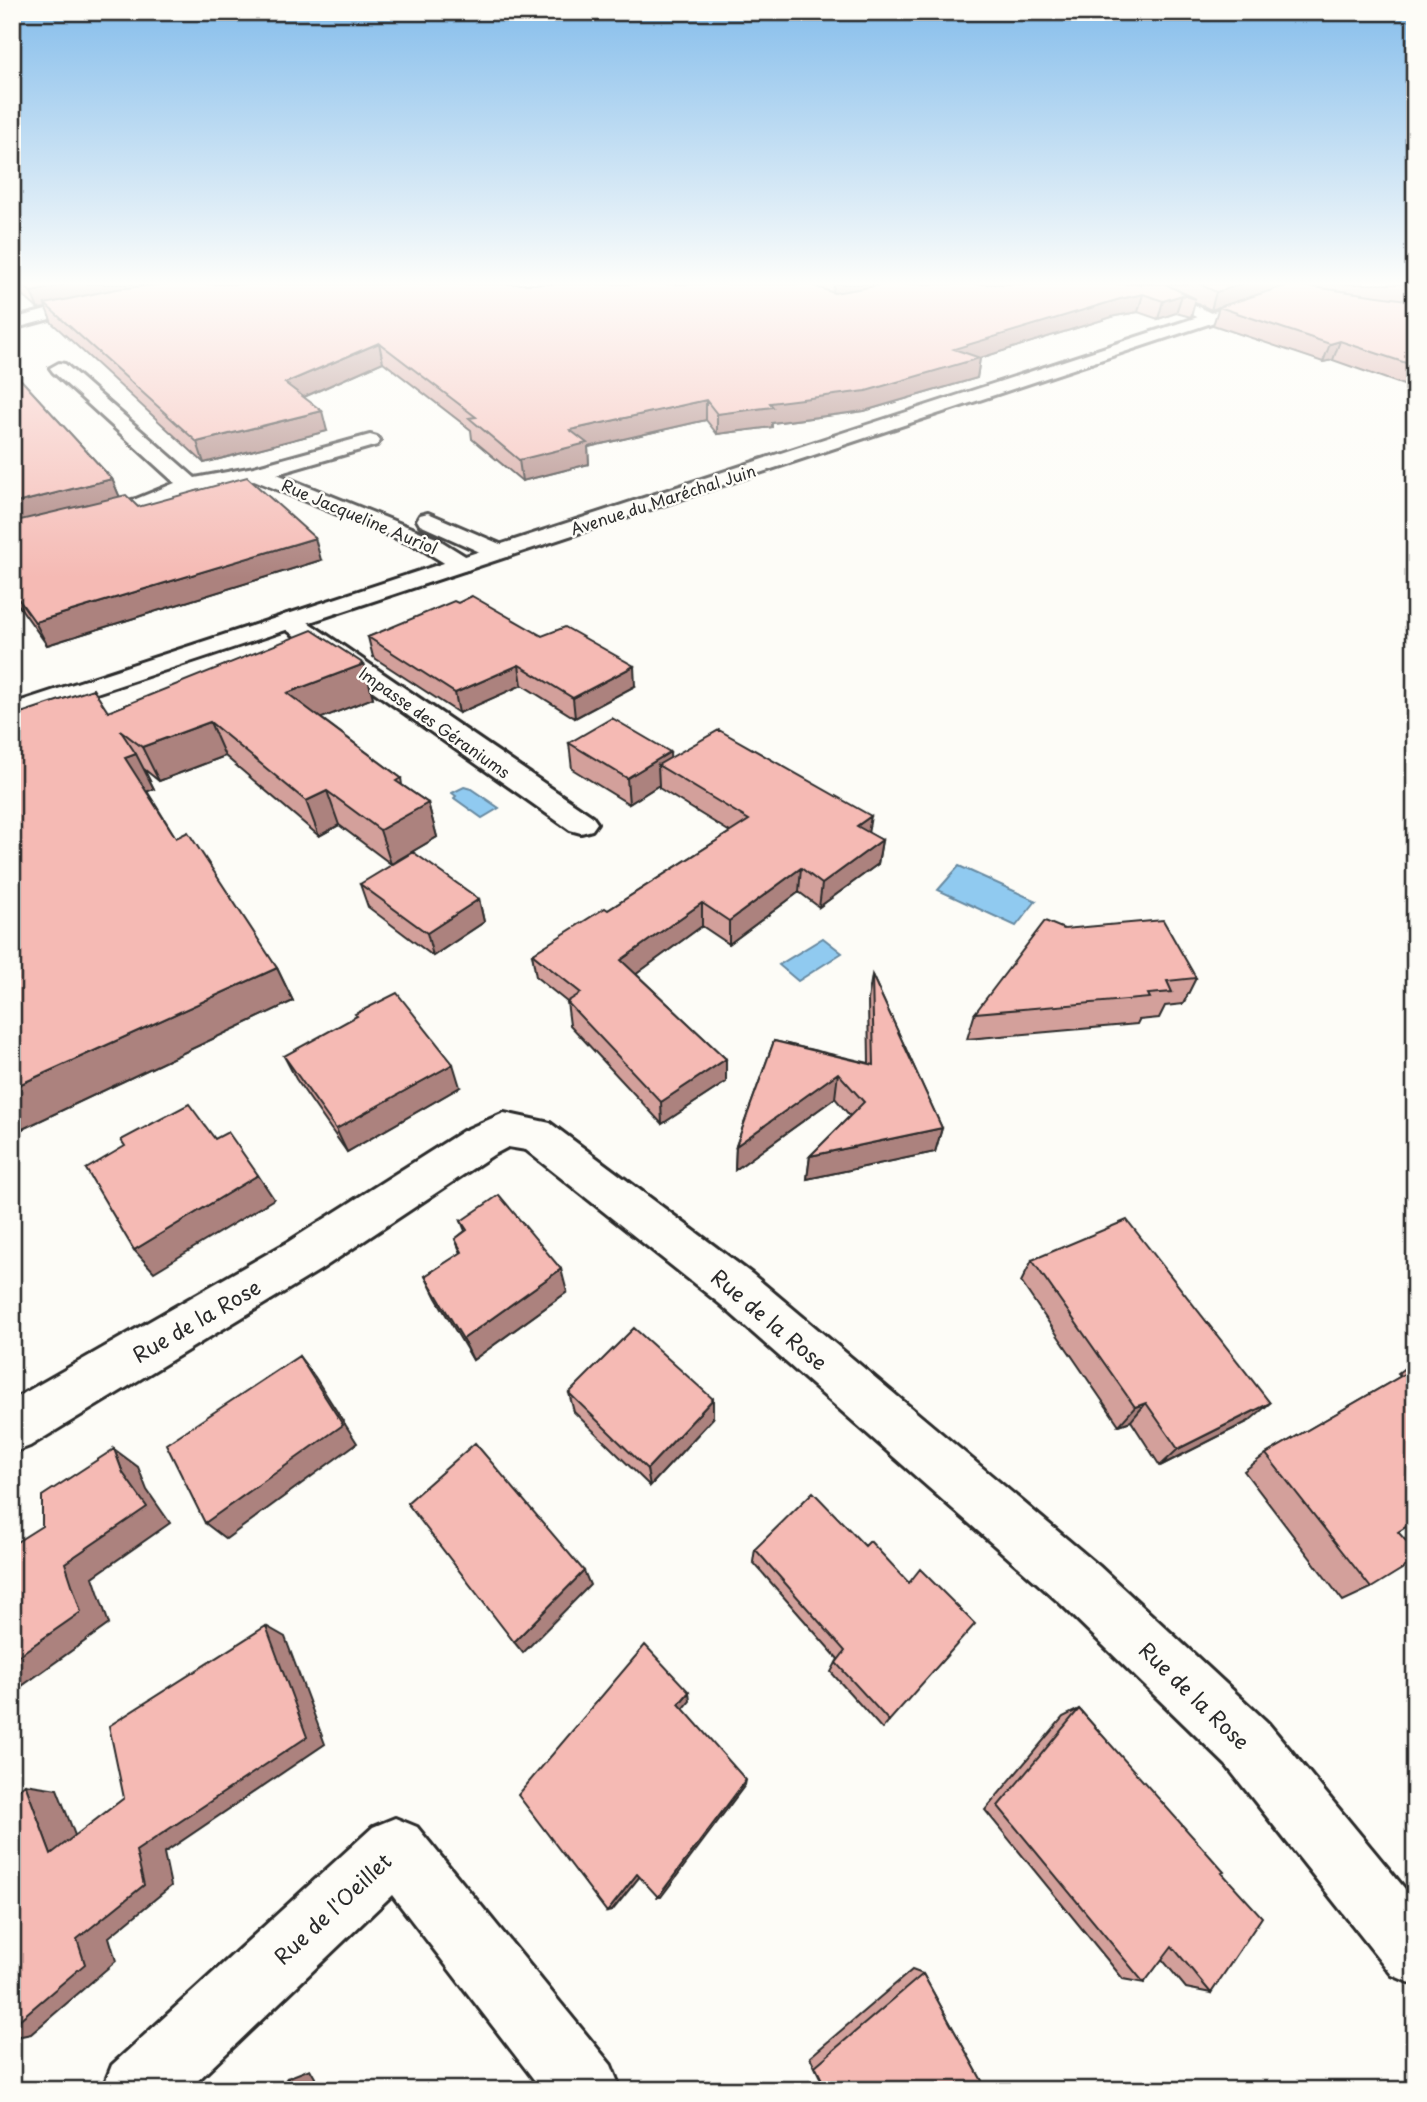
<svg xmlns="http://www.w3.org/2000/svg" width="1427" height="2102" font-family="'Playpen Sans',sans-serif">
  <rect width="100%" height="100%" fill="#fdfcf7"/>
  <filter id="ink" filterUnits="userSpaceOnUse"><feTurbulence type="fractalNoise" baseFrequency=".0143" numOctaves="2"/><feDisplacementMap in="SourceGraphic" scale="14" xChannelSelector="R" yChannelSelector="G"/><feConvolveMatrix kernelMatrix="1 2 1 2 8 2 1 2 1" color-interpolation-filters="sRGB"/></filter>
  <g filter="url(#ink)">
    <path fill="#90caf0" stroke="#688aa1" stroke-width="2" d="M464 787 471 789 499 808 482 818 454 798 456 796 452 793Z
      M959 866 1036 901 1016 926 938 890Z
      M823 938 842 953 798 981 779 965Z"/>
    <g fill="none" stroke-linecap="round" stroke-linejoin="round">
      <g stroke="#2b2b2b" stroke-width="6">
        <path id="street" d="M1132 284H1152L1221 318 1219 322H1207Z
          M100 296 106 298 108 301 106 304 12 329V319Z
          M59 363 65 364 195 478 254 467 370 435 377 437 380 441 377 445 277 474 436 538 470 559 474 564 470 569 462 571 454 569 420 548 254 480 196 490 152 509 12 545V531L136 499 175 483 53 372 50 368Z
          M428 513 507 547 511 552 507 557H491L420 525 417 520 420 515Z
          M290 613 299 616 592 816 597 823 592 830 581 833 570 830 281 626 277 621 281 616Z
          M504 1113 550 1123 752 1274 1099 1566 1268 1723 1415 1901V1985L1392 1975 1226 1765 1061 1604 720 1304 526 1150 508 1147 493 1155 320 1270 30 1446 12 1453V1400L288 1242 463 1131Z
          M395 1818 417 1827 611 2065 621 2090H542L392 1895 188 2090H102L112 2065 373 1827Z"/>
      </g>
      <g stroke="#2b2b2b" stroke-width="6">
        <path id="secondary" d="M1299 284H1322L1320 287 12 721V704Z"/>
      </g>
      <use href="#street" fill="#fdfcf7" fill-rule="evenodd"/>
      <use href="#secondary" fill="#fdfcf7" fill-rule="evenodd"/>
    </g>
    <path fill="#d3a09b" stroke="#2b2b2b" stroke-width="2" d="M12 284H808L817 288 809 284H1292L1316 287 1318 284H1415V389L1333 360 1323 362 1213 325 1219 307 1211 310 1195 302 1191 317 1176 313 1158 319 1138 312 1115 316 980 358 977 378 864 411 772 423V427L717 434 706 420 588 447 589 464 522 481 472 439 471 430 383 362 304 397 327 431 204 463 52 323 46 308 38 309 12 286Z
      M12 370 112 479 119 496 138 507 321 560 47 645 12 596Z
      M458 603 542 636 635 686 575 718 522 685 459 713 373 657 368 637Z
      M364 664 373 698 321 718 401 778 402 785 428 803 437 837 391 864 339 825 319 836 225 756 159 781 144 769 154 789 147 791 176 838 277 968 293 1001 12 1134 108 712Z
      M569 743 670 758 868 833 882 840 878 864 819 907 799 892 729 944 702 926 636 974 726 1059V1082L662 1124 570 1025 567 1002 536 977 532 954 608 910 730 832 659 788V785L629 804 572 769Z
      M360 884 479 899 484 922 433 956 368 907Z
      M1064 929 1196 978 1183 1004 1165 1006 1159 1018 1139 1020 1137 1024 967 1039 975 1013Z
      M872 975 942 1128 935 1152 807 1179 810 1156 850 1116 835 1098 735 1170 736 1146 774 1041 869 1063 868 1000Z
      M284 1056 460 1087 347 1152 296 1079Z
      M461 1221 567 1292 473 1360 436 1298 425 1276 461 1253 455 1239 465 1231Z
      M1032 1260 1249 1421 1160 1466 1131 1421 1119 1425 1021 1282Z
      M1415 1360V1521L1398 1532 1371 1588 1343 1601 1244 1471 1266 1454 1401 1376 1398 1373Z
      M569 1393 713 1418 650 1486 574 1412Z
      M865 1546 889 1721 882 1729 831 1672 838 1659 753 1562 755 1549Z
      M1079 1709 1222 1873 1211 1993 1186 1988 1162 1959 1144 1983 1123 1979 985 1810 1063 1717Z
      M912 1970 923 1974 987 2090H826L810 2057Z"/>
    <path fill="#ac827e" stroke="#2b2b2b" stroke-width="2" d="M69 284H203L45 304 46 308 38 309 31 292Z
      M834 284H901L833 295Z
      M1243 284H1292L1211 310 1216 292Z
      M1143 294 1138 312 1115 316 980 358 977 378 864 411 772 423V427L717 434V414L770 403 1120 299Z
      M1182 295 1176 313 1158 319 1163 301Z
      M1340 341 1333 360 1323 362 1330 344Z
      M379 343 383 362 290 403 285 383Z
      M706 400V420L588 447 589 464 522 481 519 460 570 430Z
      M322 411 327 431 204 463 197 442Z
      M112 479 121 500 12 528V504Z
      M315 538 321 560 47 645 35 622Z
      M364 664 373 698 299 727 287 693Z
      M519 665 522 685 459 713 455 693Z
      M634 666 635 686 575 718 573 698Z
      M210 722 225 756 159 781 142 747Z
      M670 752 671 772 658 765 659 785 629 804 627 778Z
      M136 754 154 789 143 793 125 758Z
      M327 791 339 825 319 836 306 801Z
      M428 803 437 837 391 864 380 830Z
      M871 816 867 840 857 826Z
      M882 840 878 864 819 907 822 884Z
      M801 868 799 892 729 944V921Z
      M479 899 484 922 433 956 427 933Z
      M702 903V926L624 983 621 960Z
      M277 968 293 1001 12 1134V1088Z
      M726 1059V1082L662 1124 661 1102Z
      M453 1064 460 1087 347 1152 336 1129Z
      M838 1073 835 1098 735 1170 736 1146Z
      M942 1128 935 1152 807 1179 810 1156Z
      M258 1175 274 1199 154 1272 134 1250Z
      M12 1181 19 1195 12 1198Z
      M561 1269 567 1292 473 1360 463 1339Z
      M299 1356 315 1377 357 1443 226 1539 205 1523Z
      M713 1399V1418L650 1486 647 1469Z
      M1146 1403 1131 1421 1119 1425 1135 1407Z
      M1270 1403 1249 1421 1160 1466 1178 1449Z
      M114 1449 138 1467 147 1490 170 1523 93 1577 109 1624 12 1693V1660L65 1563 123 1473Z
      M584 1571 590 1585 523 1653 514 1642Z
      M266 1626 285 1637 325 1744 164 1853 171 1886 109 1937 116 1961 31 2034 12 2038V2026L77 1939 136 1851Z
      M689 1692 690 1701 680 1713 679 1704Z
      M746 1780 745 1785 661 1897H658Z
      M25 1784 57 1789 83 1856 51 1854Z
      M637 1874 641 1875 612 1911 607 1912Z
      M310 2069 322 2090H294L287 2078Z"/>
    <path fill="#f5bab4" stroke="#2b2b2b" stroke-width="2" d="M22 284H69L31 292Z
      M164 284H808L834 293 887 284H1165L1196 299 1182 295 1163 301 1143 294 1120 299 954 349 980 358 866 391 770 403 773 407 717 414 706 400 570 430 587 443 519 460 469 418 476 417 379 343 285 383 322 411 197 442 45 304 116 289Z
      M1199 284H1243L1216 292Z
      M1291 284 1415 301V366L1340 341 1330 344 1219 307Z
      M12 370 112 479 12 504Z
      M247 477 315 538 35 622 12 590V522L126 495 138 507Z
      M472 596 542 636 565 627 634 666 573 698 519 665 455 693 368 637 454 601 458 603Z
      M312 630 364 664 287 693 401 778 396 781 428 803 380 830 327 791 306 801 210 722 142 747 120 730 136 754 125 758 176 838 188 832 277 968 12 1088V716L93 689 108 712Z
      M612 718 670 752 627 778 569 743Z
      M719 730 871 816 857 826 882 840 822 884 801 868 729 921 702 903 621 960 726 1059 661 1102 567 1002 581 993 532 954 605 908 608 910 749 820 658 765Z
      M413 852 479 899 427 933 360 884Z
      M1163 920 1196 978 1167 981 1172 992 1148 994 1150 998 975 1013 1045 921 1064 929Z
      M872 975 942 1128 810 1156 864 1102 838 1073 736 1146 774 1041 874 1065Z
      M397 993 453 1064 336 1129 284 1056 357 1016 355 1014Z
      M189 1104 215 1139 228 1132 258 1175 134 1250 86 1169 125 1146 121 1140Z
      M499 1195 561 1269 463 1339 425 1276 462 1252 455 1239 467 1230 461 1221Z
      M1127 1220 1270 1403 1178 1449 1146 1403 1135 1407 1032 1260Z
      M634 1328 713 1399 647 1469 569 1393Z
      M299 1356 343 1425 205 1523 166 1444Z
      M1415 1368V1521L1398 1532 1415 1551V1561L1371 1588 1266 1454Z
      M475 1443 584 1571 514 1642 407 1503Z
      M114 1449 123 1473 147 1507 65 1563 81 1612 12 1660V1545L42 1526V1496Z
      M813 1492 865 1546 870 1541 909 1583 920 1569 975 1624 889 1721 836 1663 845 1651 755 1549Z
      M266 1626 307 1737 136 1851 144 1885 77 1939 85 1964 12 2026V1794L25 1784 51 1854 124 1798 109 1726Z
      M645 1645 689 1692 679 1704 746 1780 658 1897 637 1874 607 1912 518 1795Z
      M1079 1709 1224 1872 1222 1873 1262 1917 1211 1993 1172 1946 1144 1983 998 1806Z
      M923 1974 987 2090H827L815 2066Z
      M287 2078 294 2090H277Z"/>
  </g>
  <linearGradient id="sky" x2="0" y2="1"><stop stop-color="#85bdeb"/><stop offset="0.49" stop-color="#fefefb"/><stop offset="1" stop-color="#fefefb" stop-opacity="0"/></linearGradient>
  <rect width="1427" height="578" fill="url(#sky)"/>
  <g text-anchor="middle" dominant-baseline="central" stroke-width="5" stroke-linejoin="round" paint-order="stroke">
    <g font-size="16" fill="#2b2b2b" stroke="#fdfcf7">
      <text transform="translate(663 499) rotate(-18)">Avenue du Maréchal Juin</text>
      <text transform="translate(360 516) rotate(23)">Rue Jacqueline Auriol</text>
      <text transform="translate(435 722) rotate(35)">Impasse des Géraniums</text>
    </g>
    <g font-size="21" fill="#2b2b2b" stroke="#fdfcf7">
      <text transform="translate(770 1319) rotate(40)">Rue de la Rose</text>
      <text transform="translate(196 1320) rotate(-30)">Rue de la Rose</text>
      <text transform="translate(1195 1695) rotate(44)">Rue de la Rose</text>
      <text transform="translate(332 1908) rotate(-43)">Rue de l'Oeillet</text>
    </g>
  </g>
  <rect width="1427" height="2102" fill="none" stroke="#fdfcf7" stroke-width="42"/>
  <rect x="21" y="21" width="1385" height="2060" fill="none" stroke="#2b2b2b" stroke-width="2.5" filter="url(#ink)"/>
</svg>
